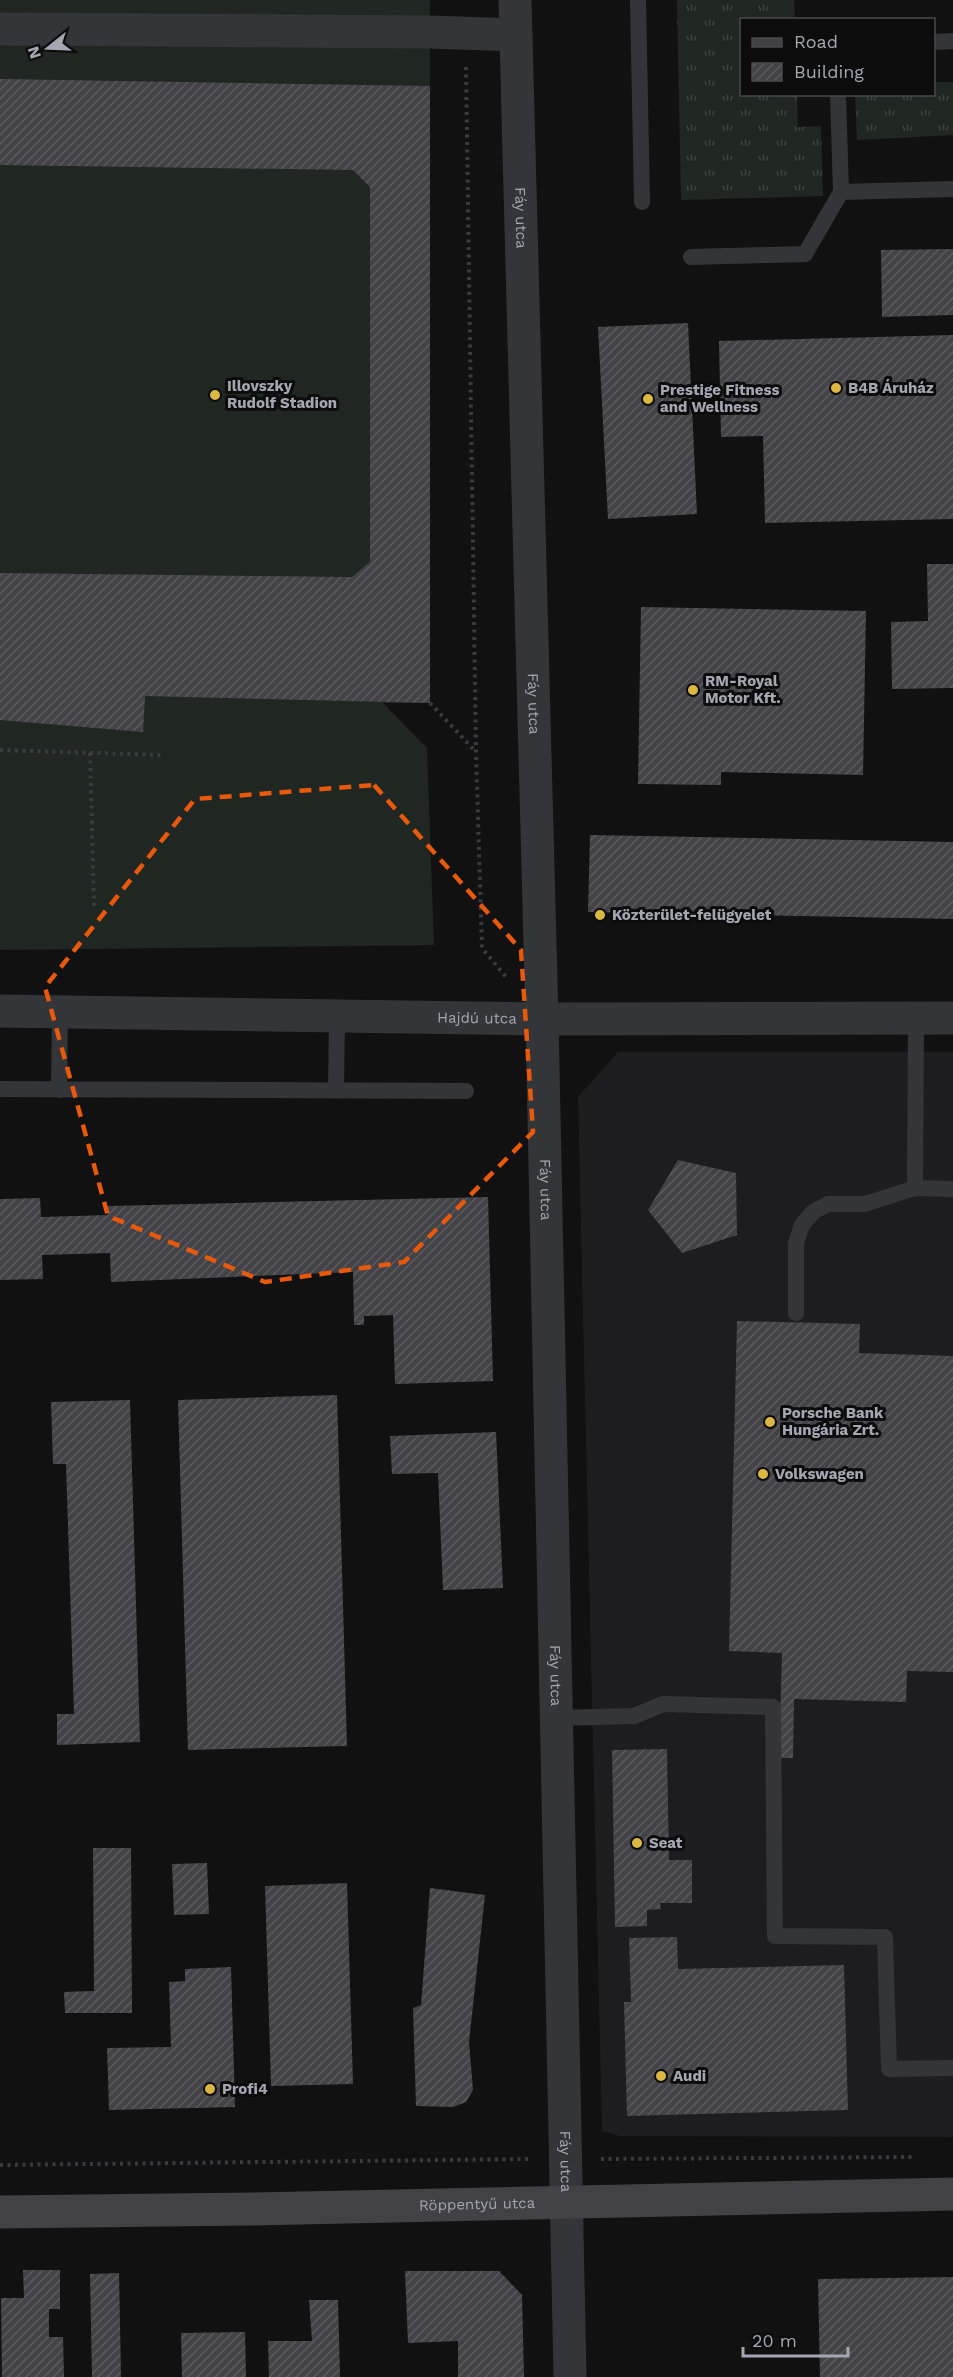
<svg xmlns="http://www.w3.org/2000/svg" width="953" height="2377" font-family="'Work Sans',sans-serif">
  <defs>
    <pattern id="grass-tufts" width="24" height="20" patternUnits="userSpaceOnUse" patternTransform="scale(1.5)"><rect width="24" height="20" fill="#202621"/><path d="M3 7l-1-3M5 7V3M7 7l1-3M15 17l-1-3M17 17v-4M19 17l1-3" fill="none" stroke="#3d433f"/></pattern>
    <pattern id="building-hatch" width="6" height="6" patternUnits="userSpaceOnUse" patternTransform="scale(1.5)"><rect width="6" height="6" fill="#434347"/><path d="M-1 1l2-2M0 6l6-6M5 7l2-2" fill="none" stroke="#5b5b5f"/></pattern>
  </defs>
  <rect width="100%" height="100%" fill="#111112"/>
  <path fill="#1d1d1f" d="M618 1052H953V2137L620 2136 602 2131 578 1097Z"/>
  <path fill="url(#grass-tufts)" d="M677 0H794L795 19 742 20V94L797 95 798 127 821 126 823 196 681 200Z
    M934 82H953V135L857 140 855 95 934 94Z"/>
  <path fill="#202621" d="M0 0H430V703H383L427 748 434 945 0 950Z"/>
  <path fill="url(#building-hatch)" d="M0 79 430 86V703L145 696 143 732 0 720V573L352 577 370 562V187L353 170 0 165Z
    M953 249V315L882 317 881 250Z
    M688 323 697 514 608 519 598 327Z
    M953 335V519L765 523 763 436 721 437 719 341Z
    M927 564H953V688L892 689 891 622 928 621Z
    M641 607 866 611 863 775 721 772V785L638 784Z
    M590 835 953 842V919L588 912Z
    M678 1160 736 1173 737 1235 682 1253 648 1210Z
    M488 1197 493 1381 395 1384 393 1315 364 1316V1325H354L353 1272 111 1282 110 1253 42 1255 43 1279 0 1280V1199L40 1198 41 1217 108 1215V1206Z
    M737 1321 860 1324 859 1353 953 1356V1672L907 1671 906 1702 794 1699 793 1758H779L782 1653 729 1651Z
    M337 1395 347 1746 188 1750 178 1400Z
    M130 1400 140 1742 57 1745V1714H74L66 1464H53L51 1402Z
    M496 1432 503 1588 443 1590 438 1473 392 1474 390 1436Z
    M667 1749 669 1860H692V1903H660L661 1909 647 1910V1926L615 1927 612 1750Z
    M93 1848H131L132 2013H65L64 1992 94 1991Z
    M207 1863 209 1914 174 1915 172 1864Z
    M347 1883 353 2084 271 2086 265 1886Z
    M430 1888 485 1895 469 2042 473 2090 466 2102 453 2107 416 2106 413 2008 421 2005Z
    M677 1937 678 1969 844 1965 848 2110 627 2116 624 2002H631L629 1938Z
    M231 1967 235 2107 109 2110 107 2048 171 2047 169 1982 185 1981V1969Z
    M23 2270H60V2309H49V2337H63L64 2377H2L1 2298H24Z
    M405 2271H499L522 2295 524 2377H458V2341L408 2343Z
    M119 2273 121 2377H92L90 2274Z
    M953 2277V2377H820L818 2279Z
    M309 2300H338L340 2377H269L268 2341H312Z
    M245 2332 246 2377H182L181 2333Z"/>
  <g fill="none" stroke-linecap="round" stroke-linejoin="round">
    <path stroke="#3b3b3f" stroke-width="4" stroke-dasharray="3 4.5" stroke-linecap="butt" d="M466 67 476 752 482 948 506 977
      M430 703 476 752
      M0 750 161 755
      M90 753 94 906
      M601 2159 914 2157
      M0 2165 530 2159"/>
    <path stroke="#343539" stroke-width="16" d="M638 0 642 202
      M934 42 953 41
      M838 94 841 192 953 189
      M691 257 805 254 841 192
      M0 1089 466 1091
      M59 1090 60 1011
      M336 1090 337 1016
      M915 1188 916 1018
      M796 1313V1243L802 1225 813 1212 828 1204H865L915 1188 953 1189
      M555 1718 634 1716 663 1704 773 1707 775 1936 885 1937 889 2069 953 2068"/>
    <g stroke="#343539" stroke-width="33">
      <path id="s1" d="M515 0 542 1019 570 2377"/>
      <path d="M0 29 430 32 516 35"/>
      <path id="s2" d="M0 1011 542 1019 953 1018"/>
    </g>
    <path stroke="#414146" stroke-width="33" id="s3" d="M0 2212 251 2209 953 2194"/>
  </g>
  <path fill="none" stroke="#e8590c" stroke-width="4.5" stroke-dasharray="12 8" stroke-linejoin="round" d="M374 785 521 950 533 1132 404 1262 265 1282 108 1216 45 987 195 799Z"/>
  <g fill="#dab841" stroke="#0c0c0d" stroke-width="2">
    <circle cx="836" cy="388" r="6"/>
    <circle cx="215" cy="395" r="6"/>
    <circle cx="648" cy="399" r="6"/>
    <circle cx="693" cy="690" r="6"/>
    <circle cx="600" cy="915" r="6"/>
    <circle cx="770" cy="1422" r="6"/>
    <circle cx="763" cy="1474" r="6"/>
    <circle cx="637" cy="1843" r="6"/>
    <circle cx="661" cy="2076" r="6"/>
    <circle cx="210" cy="2089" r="6"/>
  </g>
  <g text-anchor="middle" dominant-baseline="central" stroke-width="6" stroke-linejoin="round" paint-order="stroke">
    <g font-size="15" fill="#a4a7b1" stroke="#0c0c0d">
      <text stroke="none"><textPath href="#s1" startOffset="218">Fáy utca</textPath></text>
      <text stroke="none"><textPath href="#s1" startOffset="704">Fáy utca</textPath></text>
      <text stroke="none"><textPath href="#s2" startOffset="477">Hajdú utca</textPath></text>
      <text stroke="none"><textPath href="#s1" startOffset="1190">Fáy utca</textPath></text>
      <text stroke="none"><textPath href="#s1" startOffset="1676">Fáy utca</textPath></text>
      <text stroke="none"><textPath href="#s1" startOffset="2162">Fáy utca</textPath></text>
      <text stroke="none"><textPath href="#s3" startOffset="477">Röppentyű utca</textPath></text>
    </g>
    <g font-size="15" font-weight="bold" fill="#a4a7b1" stroke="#0c0c0d" text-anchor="start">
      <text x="227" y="386">Illovszky<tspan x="227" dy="17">Rudolf Stadion</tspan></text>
      <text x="848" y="388">B4B Áruház</text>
      <text x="660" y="390">Prestige Fitness<tspan x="660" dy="17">and Wellness</tspan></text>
      <text x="705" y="681">RM-Royal<tspan x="705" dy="17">Motor Kft.</tspan></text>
      <text x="612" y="915">Közterület-felügyelet</text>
      <text x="782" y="1413">Porsche Bank<tspan x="782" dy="17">Hungária Zrt.</tspan></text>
      <text x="775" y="1474">Volkswagen</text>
      <text x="649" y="1843">Seat</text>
      <text x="673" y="2076">Audi</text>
      <text x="222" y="2089">Profi4</text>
    </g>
  </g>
  <rect x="740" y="18" width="195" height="78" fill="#0c0c0d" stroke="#494a4f" stroke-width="1.5"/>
  <rect x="752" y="38" width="30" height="9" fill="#414146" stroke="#494a4f" stroke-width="1.5"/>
  <text x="794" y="48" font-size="18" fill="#a4a7b1">Road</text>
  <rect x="752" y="63" width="30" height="18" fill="url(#building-hatch)" stroke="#494a4f" stroke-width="1.5"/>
  <text x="794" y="78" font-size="18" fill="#a4a7b1">Building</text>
  <g transform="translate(48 48) rotate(252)" stroke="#0c0c0d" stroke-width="4.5" paint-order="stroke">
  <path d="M0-4.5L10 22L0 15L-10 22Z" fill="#a4a7b1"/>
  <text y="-9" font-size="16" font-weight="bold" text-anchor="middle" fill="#a4a7b1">N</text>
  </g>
  <path d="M743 2347v9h105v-9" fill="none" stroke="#a4a7b1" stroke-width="3"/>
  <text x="752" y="2347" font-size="18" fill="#a4a7b1" stroke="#0c0c0d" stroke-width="4.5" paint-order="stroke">20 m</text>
</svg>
